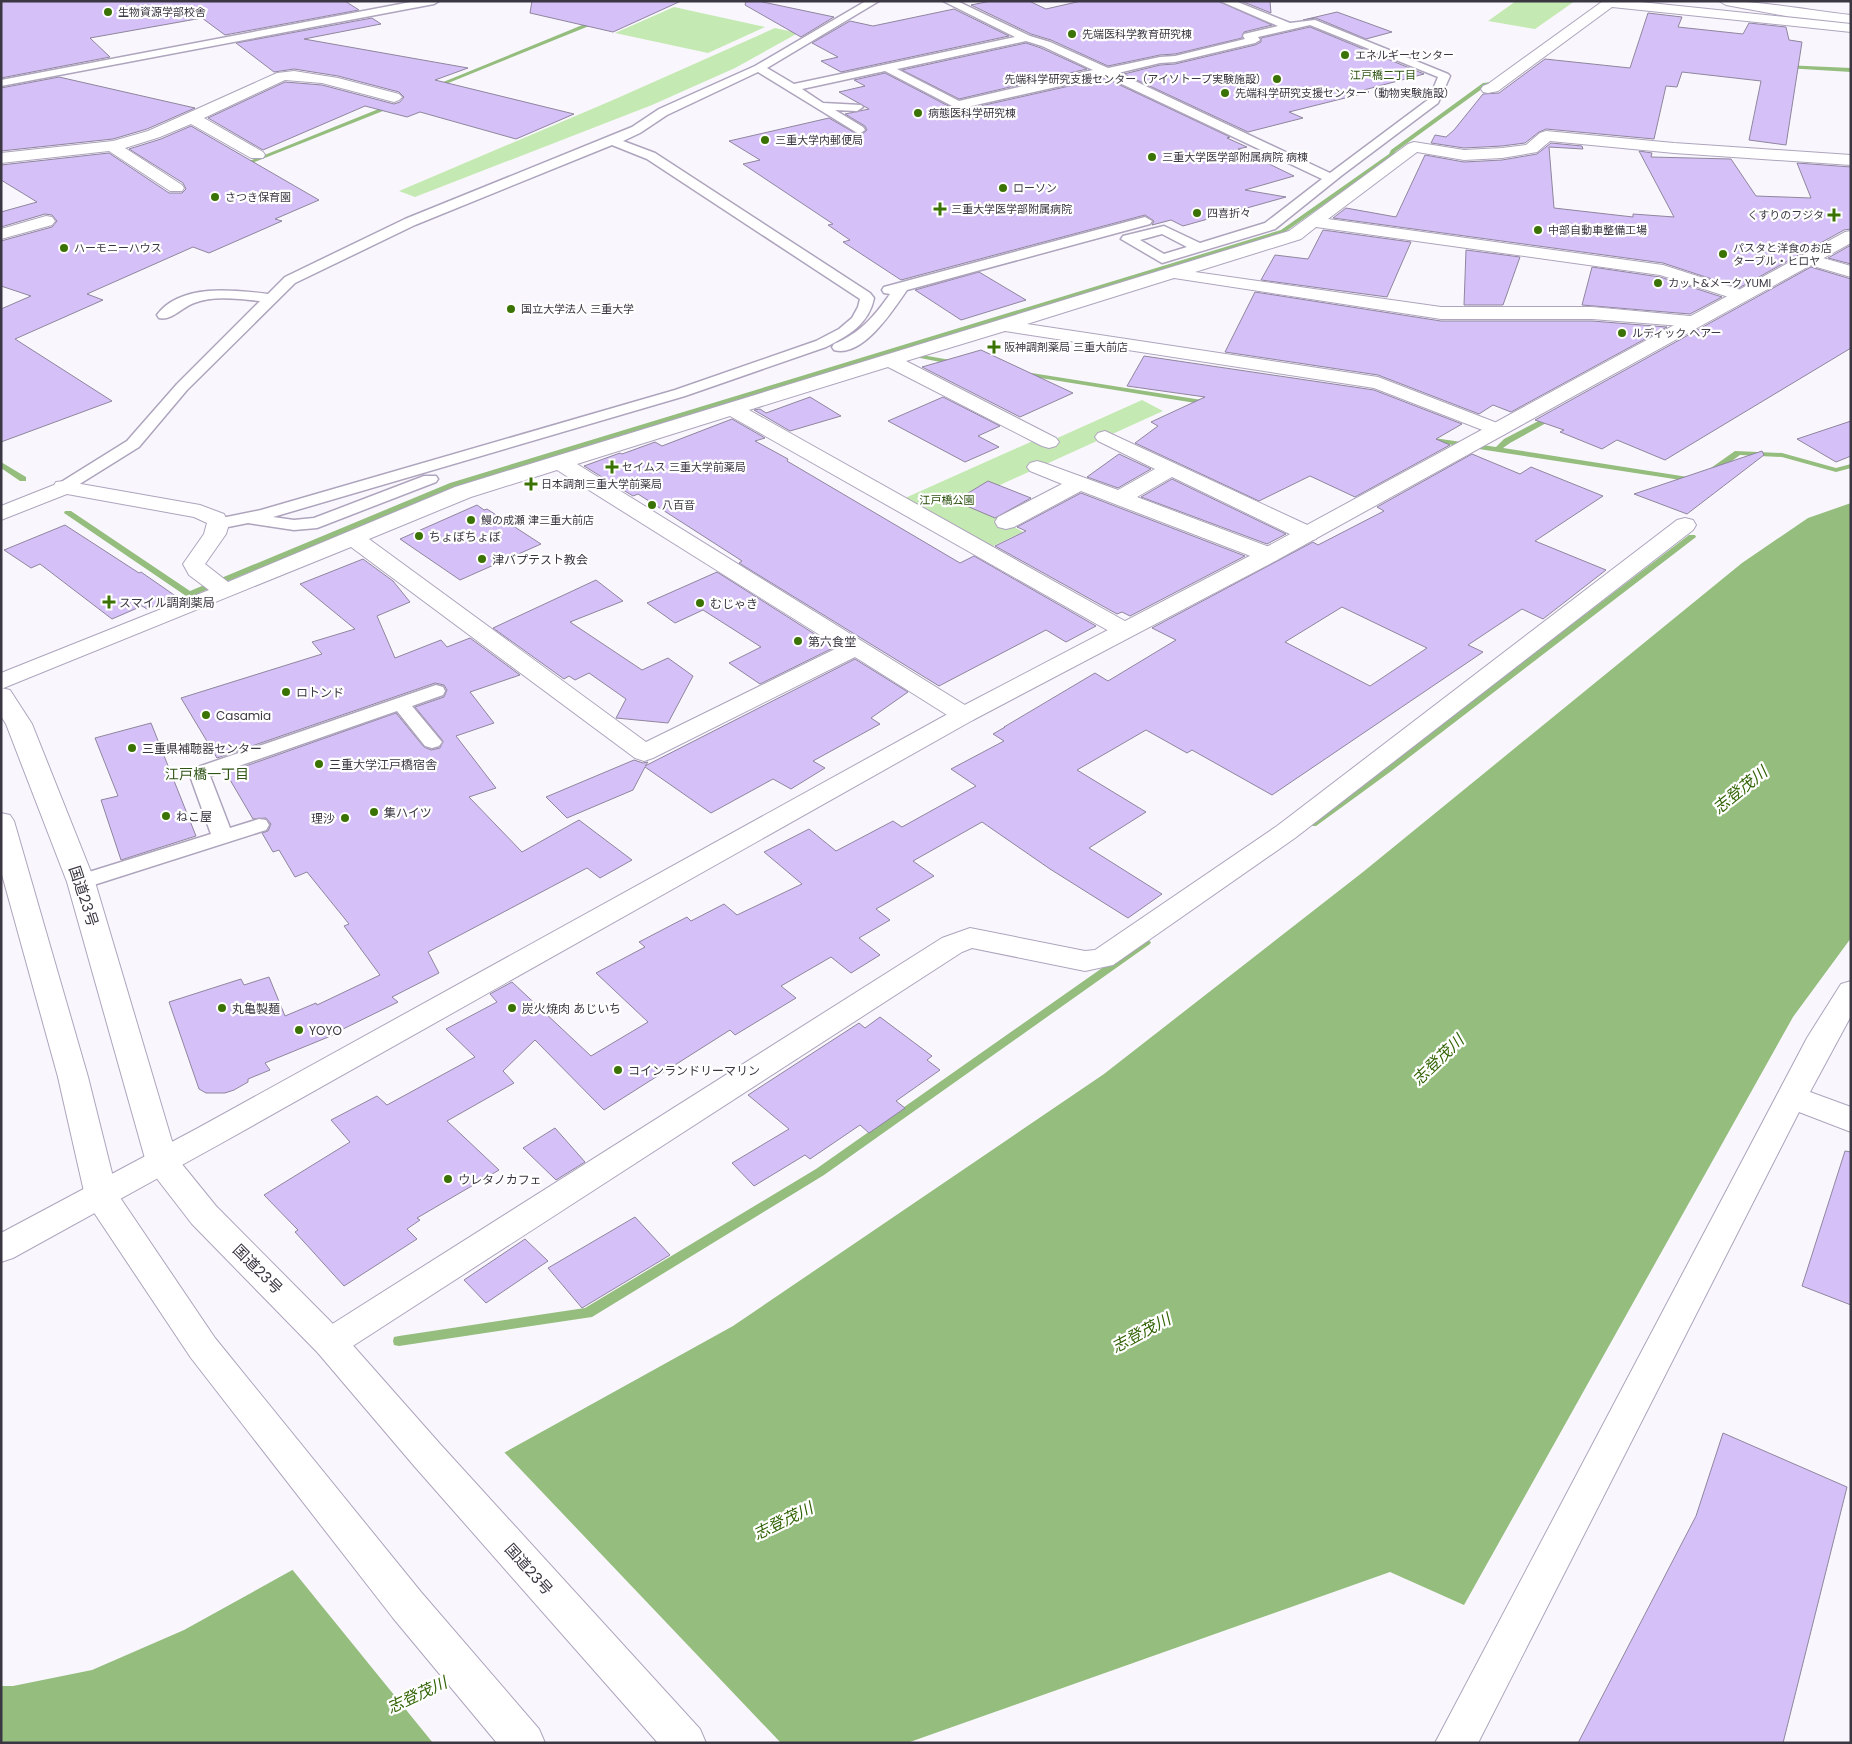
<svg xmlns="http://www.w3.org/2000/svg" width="1852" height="1744" font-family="Poppins,'Noto Sans JP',sans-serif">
  <rect width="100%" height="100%" fill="#f9f7fd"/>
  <path fill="#c5e9b2" d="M1516 1H1575L1535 29 1488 21Z
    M674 7 765 27 708 53 615 33Z
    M775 28 798 33 735 68 652 105 415 197 399 191 613 100Z
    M1142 400 1163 411 967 500 1023 532 991 547 905 498 1035 440 1044 444Z"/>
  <path fill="#94bd7e" d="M1851 503V938L1793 1017 1464 1605 1390 1572 907 1743H1V1686H13L92 1670 184 1630 733 1326 1104 1074 1363 872 1742 563 1808 518Z"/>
  <path fill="#f9f7fd" d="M503 1451 781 1743H433L291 1568Z"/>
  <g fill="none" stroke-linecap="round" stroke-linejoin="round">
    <path fill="#94bd7e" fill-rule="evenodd" d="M597 19 599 22 436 88 431 87Z
      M1784 65 1851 68V72L1786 68 1783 66Z
      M1499 77 1501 78V80L1494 85 1486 86 1395 152 1393 156 1285 232 456 487 192 596H186L64 513 65 511H71L190 591 450 483 1281 230 1389 154 1391 150 1483 83 1491 82Z
      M391 104 394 106 393 107 242 167 237 166Z
      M922 355 956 361 960 363 956 365 920 358V356Z
      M1019 371 1208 401 1212 403 1208 405 1022 375 1018 373Z
      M1550 415H1553L1557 417 1510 443 1503 448 1694 478 1698 480 1694 482 1427 441 1423 439 1427 437 1496 447 1504 439Z
      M1735 451 1782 453 1836 468 1851 464V468L1836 472 1782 457 1740 455 1714 474H1708V470Z
      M1 462 26 477V481H20L1 468Z
      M1689 535H1695L1696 537 1390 772 1316 826H1310L1308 824 1310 822 1384 768Z
      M1146 939 1151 942 1150 944 824 1175 592 1317 399 1346 394 1345 393 1341 394 1337 399 1336 585 1308 816 1169 1142 940Z"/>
  </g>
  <path fill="#d5c0f7" stroke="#8f869e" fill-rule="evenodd" d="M1 1H345L359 10 225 35 202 18 90 38 110 57 1 78Z
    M532 1H681L613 32 530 13Z
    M746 1H758L834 17 801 37 745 5Z
    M991 1H1029L1046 9 1081 1H1218L1272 25 1244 32 1242 38 1175 54 1160 55 1108 66 1051 40 1031 34 971 5Z
    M1241 1H1270L1271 13Z
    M954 9 1009 36 841 72 821 61 838 57 812 43 850 21 873 26Z
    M1337 12 1392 32 1366 39 1316 18 1303 20Z
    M1648 13 1682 17 1678 27 1743 34 1749 23 1786 27 1789 40 1802 42 1786 145 1749 140 1761 81 1682 72 1677 87 1666 86 1654 139 1546 129 1539 132 1525 143 1502 146 1464 148 1431 143 1435 135 1446 137 1454 130 1483 94 1499 93 1545 59 1630 68Z
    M372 18 381 24 304 39 468 68 435 80 574 114 516 139 420 112 407 117 365 106 263 150 208 118 285 82 322 85 394 104 400 102 404 97 399 92 338 76 294 69 274 72 236 43Z
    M1310 27 1424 74 1364 90 1369 92 1289 112 1303 118 1248 132 1124 74 1160 65 1175 64 1255 45 1261 42V38Z
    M1026 43 1041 48 1087 69 959 99 902 70Z
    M885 73 958 111 1105 78 1230 137 1227 138 1247 147 1238 149 1294 176 1245 190 1286 197 1183 226 1171 220 1152 225 1154 221 1145 215 901 280 843 242 850 240 828 225 833 224 743 164 760 160 729 141 829 118 860 136 867 130 865 126 845 114 869 109 839 92 865 86 854 80Z
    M59 77 195 108 147 129 113 139 1 151V88Z
    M191 126 319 200 275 219 282 221 209 253 193 247 87 294 103 300 15 339 112 401 1 442V309L31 296 1 286V241L52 227 57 221 52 215 45 214 1 227V212L37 202 1 180V165L109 153 169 193H182L186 189 183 183 129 149 161 139Z
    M1551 143 1582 146 1583 149 1549 147 1554 208 1633 217V214L1674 217 1639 151 1652 153 1651 157 1731 159 1756 196 1811 198 1797 163 1851 167V229L1844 230 1739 288 1663 263 1333 218 1346 208 1396 217 1425 155 1464 162 1502 160 1537 154Z
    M1323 230 1411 242 1387 297 1261 280 1275 255 1308 259Z
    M1851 245V264L1828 258Z
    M1466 250 1520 257 1503 305H1464Z
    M1592 267 1660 277 1722 297 1690 314 1582 305Z
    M1811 267 1851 279V348L1665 460 1617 440 1602 449 1560 432 1564 430 1535 420Z
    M979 272 1026 300 961 320 915 290Z
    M1255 292 1441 321H1592L1667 327 1511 412 1493 405 1479 414 1378 375 1225 352Z
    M981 350 1073 393 1020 417 922 367Z
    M1144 356 1374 390 1462 424 1436 439 1450 445 1355 497 1310 476 1259 501 1135 443 1158 426 1151 422 1205 397 1127 386Z
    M810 397 841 416 790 431 754 410 760 409 766 413Z
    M943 397 1000 426 978 436 999 447 965 462 888 421Z
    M732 419 765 438 755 441 788 459 787 461 960 563 974 556 1096 626 1066 642 1046 630 939 686 739 563 742 561 638 494 633 496 584 466 620 453 622 454 655 442 662 446Z
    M1851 421V456L1836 462 1797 439Z
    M1762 451 1764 455 1687 514 1634 494Z
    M1119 454 1151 469 1118 488 1087 477Z
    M1472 454 1520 474 1531 467 1603 496 1535 541 1606 570 1543 619 1522 609 1468 645 1483 652 1272 795 1192 750 1187 753 1146 730 1077 770 1146 812 1089 848 1162 894 1128 918 1050 869 982 822 913 861 934 876 876 909 890 920 859 938 880 955 851 973 831 957 781 986 796 998 735 1035 730 1030 604 1110 535 1040 503 1071 514 1083 447 1121 499 1170 417 1218 420 1220 407 1229 417 1239 344 1286 295 1232 298 1230 264 1195 350 1142 331 1120 377 1096 387 1105 475 1057 446 1029 497 1002 490 994 512 982 591 1056 648 1022 596 973 645 947 639 942 687 917 691 921 724 904 737 915 802 884 764 852 809 829 836 851 893 821 902 827 976 786 951 769 1004 741 993 734 1005 727H1004L1095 673 1108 681 1176 640 1152 628 1313 542 1318 545 1384 511 1377 507ZM1342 607 1344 608 1427 648 1370 686 1285 642Z
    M1172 479 1286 534 1267 544 1141 497Z
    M988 481 1031 498 995 518 955 501Z
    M1081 493 1245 556 1130 616 1122 612 1117 614 995 546 1026 531 1017 527Z
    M477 505 484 510 487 509 541 544 460 580 400 539Z
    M65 525 139 573 141 572 177 597 147 609 142 606 112 619 40 564 31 568 4 550Z
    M363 559 393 581 410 602 377 616 395 658 441 640 447 647 470 638 520 675 470 692 494 723 456 736 496 788 469 797 522 852 579 820 632 860 600 878 587 868 428 952 439 973 392 997 398 1002 337 1032 338 1033 265 1063 270 1070 248 1079V1082L234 1090 225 1093H206L199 1089 169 1002 241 979 244 985 269 977 285 1016 316 1003 317 1005 380 975 344 926 349 924 307 872 295 877 279 850 273 852 262 833 268 831 271 824 266 818 253 819 226 773 396 713 424 747 431 750 440 748 443 741 415 707 444 697 447 690 444 685 435 683 217 758 181 698 322 654 312 642 355 629 300 584Z
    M717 572 835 647 760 684 729 663 761 647 703 610 675 623 647 603Z
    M596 580 623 601 570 622 642 670 668 658 693 676 668 723 616 718 626 699 589 673 575 680 569 676 564 679 493 628Z
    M855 659 908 692 871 718 880 724 813 761 825 768 791 789 773 779 711 813 645 767 633 790 567 818 546 797 634 760 643 763 648 762 645 766Z
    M151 723 196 836 121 860 101 800 118 796 95 738Z
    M880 1017 932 1056 927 1060 940 1070 896 1101 905 1108 869 1133 860 1125 810 1159 805 1155 754 1186 732 1163 789 1129 748 1095 859 1023 865 1028Z
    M555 1128 585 1162 556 1180 523 1148Z
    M1845 1151 1851 1152V1305L1802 1286Z
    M635 1217 670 1255 582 1308 548 1268Z
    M525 1239 548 1261 486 1303 464 1280Z
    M1723 1433 1847 1487 1783 1743H1578L1696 1516Z"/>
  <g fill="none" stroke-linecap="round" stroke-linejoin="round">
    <g stroke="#aea4bd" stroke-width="3">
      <path id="service" d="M416 1H439L434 4 1 86V80Z
        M866 1H879L767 68 794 84 1015 37 943 1H957L1030 36 1050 42 1108 68 1160 57 1175 56 1245 39 1243 36 1244 34 1278 26 1220 1H1235L1290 23 1315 20 1448 74 1450 76 1438 103 1341 176 1275 229 1162 263 1121 239 1123 236 1164 226 1200 243 1265 223 1322 179 1105 76 958 109 885 71 802 89 823 103 861 105 863 107 857 111 835 110 863 127 865 130 859 134 758 72 667 115 640 133 623 141 655 153 870 293 874 298C869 324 848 336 826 347L685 396 273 517 294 520 314 518 424 476H436L438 479 436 482 317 528 294 530 248 523 218 529 212 528 210 524 212 520 261 510 675 390 816 341 839 329 852 318 858 307 860 299 647 159 612 145 415 225 295 283 187 390 139 447 70 490H58L56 487 58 484 127 441 177 384 260 301C239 299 214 295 194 303 182 307 172 321 159 318L157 315C180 283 235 290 268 294L285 277 405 219 632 127 659 109 755 66ZM1310 25 1438 77 1429 99 1330 173 1118 73 1160 63 1175 62 1255 43 1260 40 1258 37ZM1026 41 1042 46 1093 70 959 101 897 69ZM1162 234 1187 247 1164 254 1140 240Z
        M1145 217 1152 221 1150 224 907 290C893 310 863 358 834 350L832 347 834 344C860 333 874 317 890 294L884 293 882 290 884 287Z
        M436 685 443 687 445 691 443 695 412 706 442 742 439 746 432 748 425 746 397 711 210 776 230 828 259 819 266 820 269 825 266 830 81 889 73 887 70 882 73 877 211 834 189 773 192 769Z"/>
    </g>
    <g stroke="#aea4bd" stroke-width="2">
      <path id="minor" d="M1603 1H1631L1851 24V32L1612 7 1498 91 1488 93 1483 92 1481 89 1483 86 1488 84Z
        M294 71 338 78 399 94 402 97 399 100 394 102 322 83 285 80 204 118 263 152 265 155 263 158H251L191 124 160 137 125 148 182 185 184 188 182 191H170L109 151 1 163V153L113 141 148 131 277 73Z
        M1546 131 1674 143 1851 155V165L1674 153 1550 141 1537 152 1502 158 1464 160 1417 152 1328 219 1663 265 1747 292 1750 296 1747 300 1741 301 1660 275 1316 227 1301 239 1195 272 1441 307H1592L1701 317 1703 321 1701 325 1694 327 1592 319H1441L1174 278 1027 324 1378 377 1505 426 1508 430 1505 434 1498 436 1374 388 1005 331 906 361 1056 438 1059 442 1056 446 1049 448 1042 446 888 367 749 410 1132 625 1136 630 1132 635 1124 637 1116 635 730 416 577 464 973 710 976 715 973 720 964 722 955 720 855 657 653 758 644 761 635 758 351 547 1 689V673L209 590 189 575 183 564 204 534 207 523 194 517 56 492 53 487 56 482 64 481 200 505 224 514 229 524 226 534 205 564 228 582 455 487 1289 231 1408 144 1414 142 1464 150 1502 148 1526 145 1540 133ZM557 470 839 647 646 742 369 539 471 497Z
        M46 216 52 217 55 221 52 225 1 239V229Z
        M1809 254 1851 266V277L1803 263 1800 259 1803 255Z
        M1105 431 1316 529 1319 534 1316 539 1308 541 1300 539 1172 477 1137 497 1277 550 1280 555 1277 560 1269 562 1261 560 1081 491 1014 527 1006 529 998 527 995 522 998 517 1062 484 1030 471 1027 467 1030 463 1037 461 1044 463 1118 490 1155 469 1098 441 1095 437 1098 433Z
        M1685 518 1693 520 1696 525 1693 530 1295 838 1113 965 1085 971 972 948 962 952 342 1353 330 1357 318 1353 312 1343 318 1333 942 938 970 928 1085 951 1095 950 1277 826 1677 520Z
        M1851 981V1016L1810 1092 1851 1107V1132L1799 1112 1478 1743H1435L1807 1038 1841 984Z"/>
    </g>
    <g stroke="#aea4bd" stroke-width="2">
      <path id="tertiary" d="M1719 1C1763 1 1807 10 1851 15V23L1786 16 1726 5Z
        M1851 231V243L1277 560 973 720 220 1144 13 1258 1 1262V1233L198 1128 955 710 1261 550 1845 232Z
        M64 481 72 482 75 487 72 492 1 520V506Z"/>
    </g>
    <g stroke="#aea4bd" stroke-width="2">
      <path id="trunk" d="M1 688 10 690 32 724 95 882 177 1158 216 1206 342 1333 441 1445 700 1729 706 1743H658L415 1467 318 1353 192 1224 151 1171 146 1162 67 882 6 724 1 716Z
        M1 813 10 815 14 821 88 1077 117 1193 215 1338 421 1592 539 1729 545 1743H497L393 1618 191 1358 89 1205 85 1196 58 1077 1 871Z"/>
    </g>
    <use href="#service" fill="#fff" fill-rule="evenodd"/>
    <use href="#minor" fill="#fff" fill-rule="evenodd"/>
    <use href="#tertiary" fill="#fff" fill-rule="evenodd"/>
    <use href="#trunk" fill="#fff" fill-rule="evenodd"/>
  </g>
  <g fill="#3a7303" stroke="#fff" stroke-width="2">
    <circle cx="108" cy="12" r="5"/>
    <circle cx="1072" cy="34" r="5"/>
    <circle cx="1345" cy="55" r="5"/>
    <circle cx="1277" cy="79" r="5"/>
    <circle cx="1225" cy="93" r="5"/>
    <circle cx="918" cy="113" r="5"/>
    <circle cx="765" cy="140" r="5"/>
    <circle cx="1152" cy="157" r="5"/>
    <circle cx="1003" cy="188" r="5"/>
    <circle cx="215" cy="197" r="5"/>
    <path d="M937.5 201.5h5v5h5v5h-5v5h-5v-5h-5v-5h5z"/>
    <circle cx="1197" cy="213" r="5"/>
    <path d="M1831.5 207.5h5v5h5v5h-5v5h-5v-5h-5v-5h5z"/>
    <circle cx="1538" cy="230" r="5"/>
    <circle cx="64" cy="248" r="5"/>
    <circle cx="1723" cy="254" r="5"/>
    <circle cx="1658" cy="283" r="5"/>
    <circle cx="511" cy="309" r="5"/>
    <circle cx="1622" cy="333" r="5"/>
    <path d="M991.5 339.5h5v5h5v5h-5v5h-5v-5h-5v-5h5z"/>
    <path d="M609.5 459.5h5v5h5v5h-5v5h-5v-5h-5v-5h5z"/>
    <path d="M528.5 476.5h5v5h5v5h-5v5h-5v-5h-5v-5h5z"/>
    <circle cx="652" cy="505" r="5"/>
    <circle cx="471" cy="520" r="5"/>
    <circle cx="419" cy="536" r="5"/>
    <circle cx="482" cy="559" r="5"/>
    <path d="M106.5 594.5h5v5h5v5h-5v5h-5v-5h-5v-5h5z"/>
    <circle cx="700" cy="603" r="5"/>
    <circle cx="798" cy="641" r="5"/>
    <circle cx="286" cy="692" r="5"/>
    <circle cx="206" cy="715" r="5"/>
    <circle cx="132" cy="748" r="5"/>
    <circle cx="319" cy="764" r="5"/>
    <circle cx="374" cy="812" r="5"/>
    <circle cx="166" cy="816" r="5"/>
    <circle cx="345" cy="818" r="5"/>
    <circle cx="222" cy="1008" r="5"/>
    <circle cx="512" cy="1008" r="5"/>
    <circle cx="299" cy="1030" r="5"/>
    <circle cx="618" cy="1070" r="5"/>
    <circle cx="448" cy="1179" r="5"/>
  </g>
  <g text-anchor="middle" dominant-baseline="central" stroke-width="4.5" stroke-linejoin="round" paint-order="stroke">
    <g font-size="11" fill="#3b3742" stroke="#fff" text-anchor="start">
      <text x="118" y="12">生物資源学部校舎</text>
      <text x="1082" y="34">先端医科学教育研究棟</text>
      <text x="1355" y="55">エネルギーセンター</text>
      <text x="1267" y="79" text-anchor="end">先端科学研究支援センター（アイソトープ実験施設）</text>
      <text x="1235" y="93">先端科学研究支援センター（動物実験施設）</text>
      <text x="928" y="113">病態医科学研究棟</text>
      <text x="775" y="140">三重大学内郵便局</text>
      <text x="1162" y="157">三重大学医学部附属病院 病棟</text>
      <text x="1013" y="188">ローソン</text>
      <text x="225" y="197">さつき保育園</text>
      <text x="951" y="209">三重大学医学部附属病院</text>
      <text x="1207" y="213">四喜折々</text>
      <text x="1824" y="215" text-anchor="end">くすりのフジタ</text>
      <text x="1548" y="230">中部自動車整備工場</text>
      <text x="74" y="248">ハーモニーハウス</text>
      <text x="1733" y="248">パスタと洋食のお店<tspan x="1733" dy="13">ターブル・ヒロヤ</tspan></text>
      <text x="1668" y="283">カット&amp;メーク YUMI</text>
      <text x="521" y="309">国立大学法人 三重大学</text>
      <text x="1632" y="333">ルディック ヘアー</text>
      <text x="1004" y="347">阪神調剤薬局 三重大前店</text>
      <text x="622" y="467">セイムス 三重大学前薬局</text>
      <text x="541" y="484">日本調剤三重大学前薬局</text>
      <text x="662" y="505">八百音</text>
      <text x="481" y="520">鰻の成瀬 津三重大前店</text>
    </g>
    <g font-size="11" fill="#2e5315" stroke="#fff">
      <text x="1383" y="75">江戸橋二丁目</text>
    </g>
    <g font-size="11" fill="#294f0c" stroke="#fff">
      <text x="947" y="500">江戸橋公園</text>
    </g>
    <g font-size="12" fill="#3b3742" stroke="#fff" text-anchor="start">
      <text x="429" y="536">ちょぼちょぼ</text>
      <text x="492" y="559">津バプテスト教会</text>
      <text x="119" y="602">スマイル調剤薬局</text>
      <text x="710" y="603">むじゃき</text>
      <text x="808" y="641">第六食堂</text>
      <text x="296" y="692">ロトンド</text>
      <text x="216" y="715">Casamia</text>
      <text x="142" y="748">三重県補聴器センター</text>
      <text x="329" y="764">三重大学江戸橋宿舎</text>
      <text x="384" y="812">集ハイツ</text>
      <text x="176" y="816">ねこ屋</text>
      <text x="335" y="818" text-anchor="end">理沙</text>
      <text x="232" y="1008">丸亀製麺</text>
      <text x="522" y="1008">炭火焼肉 あじいち</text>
      <text x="309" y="1030">YOYO</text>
      <text x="628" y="1070">コインランドリーマリン</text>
      <text x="458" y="1179">ウレタノカフェ</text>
    </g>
    <g font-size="14" fill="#2e5315" stroke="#fff">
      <text x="207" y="774">江戸橋一丁目</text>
    </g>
    <g font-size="15" fill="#3b3742" stroke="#fff">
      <text transform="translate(84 896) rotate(72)">国道23号</text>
      <text transform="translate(258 1269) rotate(45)">国道23号</text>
      <text transform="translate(529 1569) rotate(48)">国道23号</text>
    </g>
    <g font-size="16" font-style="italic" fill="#326405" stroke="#fff">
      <text transform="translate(1740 790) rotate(-39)">志登茂川</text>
      <text transform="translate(1438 1060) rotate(-44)">志登茂川</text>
      <text transform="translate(1141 1333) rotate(-28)">志登茂川</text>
      <text transform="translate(783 1521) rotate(-26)">志登茂川</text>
      <text transform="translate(417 1695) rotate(-25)">志登茂川</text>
    </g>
  </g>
  <rect width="1852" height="1744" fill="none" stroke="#3b3742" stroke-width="5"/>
</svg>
